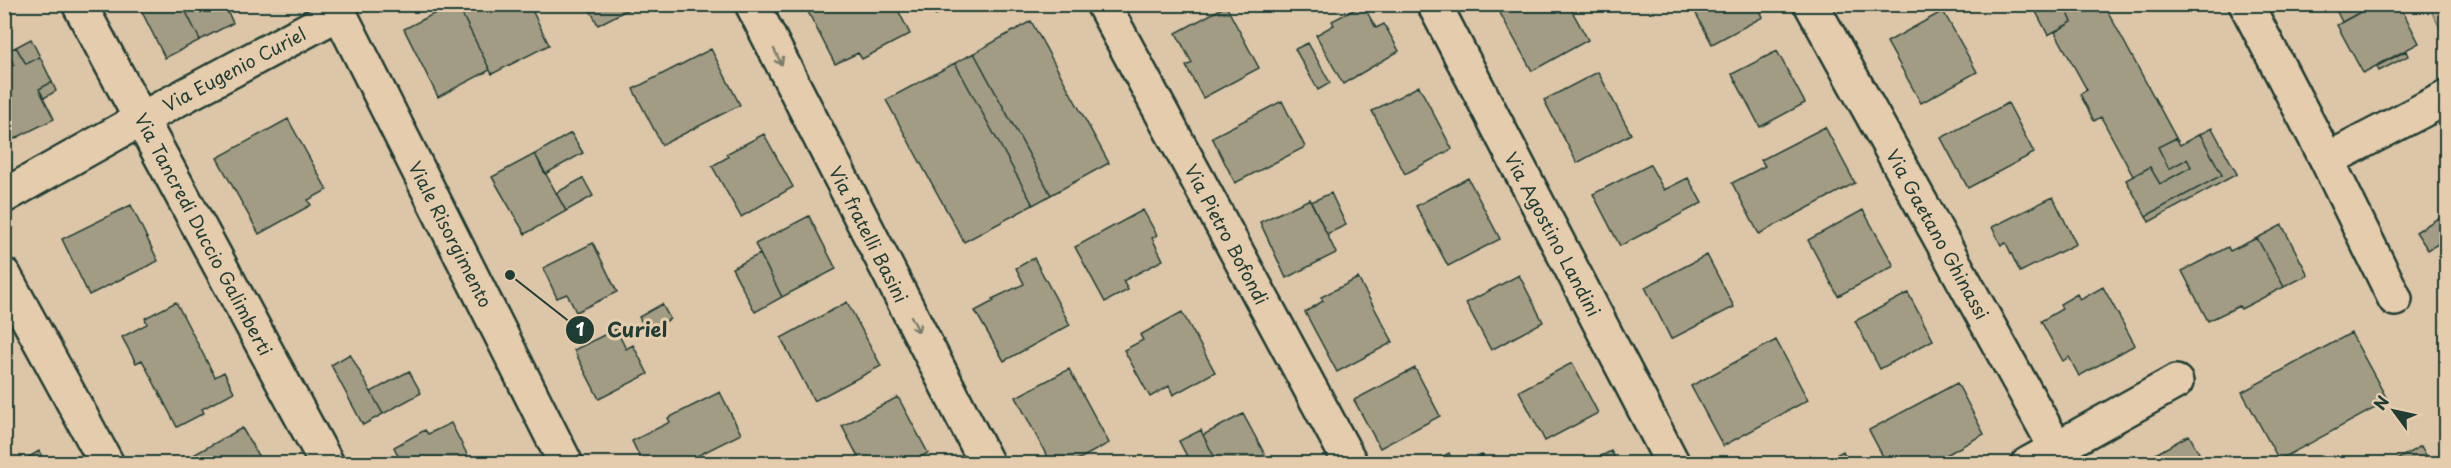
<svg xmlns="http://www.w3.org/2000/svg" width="2451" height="468" font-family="'Playpen Sans',sans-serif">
  <rect width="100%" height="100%" fill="#ddc6a8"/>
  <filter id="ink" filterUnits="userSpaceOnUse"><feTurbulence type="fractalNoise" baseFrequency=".0167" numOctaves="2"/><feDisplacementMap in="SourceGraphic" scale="12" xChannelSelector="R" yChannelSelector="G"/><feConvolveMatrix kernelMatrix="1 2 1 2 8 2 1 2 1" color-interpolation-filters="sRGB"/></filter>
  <g filter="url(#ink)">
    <path fill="#baad93" stroke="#6c7564" stroke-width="1.5" d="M2428 5H2446V39Z"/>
    <path fill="#a29c84" stroke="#1f3d34" stroke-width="1.5" d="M138 4H182L200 40 165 58Z
      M182 4H224L233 23 200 40Z
      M453 4H457L490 70 438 97 404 29Z
      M457 4H529L549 45 492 74Z
      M587 4H638L598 25Z
      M807 4H895L910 34 862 59 858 53 835 64 805 6Z
      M929 4H968L957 10 955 5 935 15Z
      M1495 4H1568L1588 40 1532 71Z
      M1691 4H1757L1763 17 1712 44Z
      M1867 4H1884L1871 12Z
      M2032 4H2064L2072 22 2048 35Z
      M2113 4 2107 10 2176 138 2158 147 2169 169 2187 159 2191 167 2160 184 2150 167 2133 176 2101 117 2094 121 2080 94 2087 90 2055 32 2072 22 2064 4Z
      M2333 4H2375L2342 22Z
      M2375 4H2399L2419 43 2363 73 2337 25Z
      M1363 5 1376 28 1384 24 1399 51 1343 84 1316 35 1334 25 1332 21Z
      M1226 6 1259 68 1203 98 1186 66 1192 63 1176 33Z
      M1943 11 1977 72 1921 103 1887 42Z
      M1031 21 1109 163 1051 195 974 53Z
      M31 39 40 57 26 64 16 47Z
      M1308 43 1330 83 1318 90 1295 49Z
      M16 47 26 64 40 57 52 82 39 89 54 119 4 144V70L14 65 7 51Z
      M711 49 740 105 662 145 633 89Z
      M1777 51 1805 103 1760 127 1732 74Z
      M2406 51 2408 56 2379 71 2377 66Z
      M974 53 1051 195 1033 205 955 63Z
      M955 63 1033 205 964 242 886 100Z
      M1598 72 1631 134 1577 163 1544 100Z
      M52 82 56 91 44 98 39 89Z
      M1419 86 1452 149 1405 174 1372 111Z
      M1282 101 1305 147 1235 183 1212 137Z
      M2008 103 2034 153 1968 188 1941 138Z
      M288 119 327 190 308 200 311 205 259 234 217 158Z
      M1825 127 1855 183 1759 234 1732 183 1765 166 1761 160Z
      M2212 128 2237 174 2149 222 2146 216 2222 175 2200 134Z
      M571 133 583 153 545 174 535 154Z
      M764 134 793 187 741 217 712 166 728 157 726 154Z
      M2200 134 2222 175 2146 216 2126 180 2150 167 2160 184 2191 167 2187 159 2169 169 2158 147 2176 138 2180 145Z
      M535 154 566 211 525 234 492 177Z
      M1650 165 1664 190 1688 178 1702 203 1620 246 1593 194Z
      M583 178 593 196 566 211 556 193Z
      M1468 178 1500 239 1448 266 1416 206Z
      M1331 193 1346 225 1327 234 1311 202Z
      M2053 197 2076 244 2020 272 2006 243 2001 245 1992 227Z
      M1310 199 1336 253 1286 278 1260 222Z
      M131 205 158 261 89 295 62 239Z
      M1143 210 1157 235 1152 238 1163 260 1123 281 1128 290 1105 302 1075 247Z
      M1863 210 1894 266 1838 296 1808 240Z
      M2446 213V239L2428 250 2416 232Z
      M809 216 836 269 782 297 755 244Z
      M2282 225 2308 275 2284 287 2257 238Z
      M2257 238 2284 287 2241 309 2239 306 2208 321 2182 271 2228 247 2230 251Z
      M593 243 617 292 576 312 567 294 557 298 543 268Z
      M760 254 782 297 755 312 732 268Z
      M1707 255 1734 307 1671 339 1645 287Z
      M1034 258 1070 325 1004 361 975 311 994 301 992 299 1024 284 1016 268Z
      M1519 275 1543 322 1491 350 1466 303Z
      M1358 278 1393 342 1337 372 1305 312 1323 301 1321 297Z
      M2103 287 2135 345 2079 376 2069 357 2063 361 2041 321 2062 309 2060 304 2077 294 2080 300Z
      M1908 293 1933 340 1880 369 1855 321Z
      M176 302 215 377 224 372 234 392 202 409 204 413 177 427 142 360 136 363 122 337 147 324 145 318Z
      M847 302 881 366 814 401 781 338Z
      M662 304 670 319 647 332 639 317Z
      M1182 312 1215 372 1173 395 1169 386 1150 397 1124 350 1143 340 1140 335Z
      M616 329 626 349 633 345 648 374 599 399 574 350Z
      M2351 333 2388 401 2279 460 2242 392Z
      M1776 340 1808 400 1723 446 1691 386Z
      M350 354 383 414 363 425 331 365Z
      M1572 363 1598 413 1545 441 1519 391Z
      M1415 368 1440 416 1380 448 1354 400Z
      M1069 369 1109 443 1070 464H1051L1016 397Z
      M409 371 421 393 383 414 371 392Z
      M1957 383 1984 434 1930 464H1887L1869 430Z
      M720 392 741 434 689 460 688 457 675 464H643L632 441 670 422 668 418Z
      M898 397 928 453 908 464H862L842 426Z
      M1243 414 1270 464H1218L1203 435Z
      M451 423 472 464H402L394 447 425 430 428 434Z
      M242 428 263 464H191L188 458Z
      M1201 430 1203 435 1218 464H1191L1179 441Z
      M2189 435 2205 464H2138Z
      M2421 446 2431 464H2389Z
      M39 451 46 464H17Z
      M1611 451 1618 464H1586Z
      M1843 451 1850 464H1820Z
      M1449 453 1454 464H1429Z
      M1482 455 1486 464H1466Z"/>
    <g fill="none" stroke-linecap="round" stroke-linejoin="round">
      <g stroke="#1f3d34" stroke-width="38">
        <path id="street" d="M79 4 327 464
          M752 4 987 464
          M1103 4 1351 464
          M1434 4 1673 464
          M1811 4 2065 464
          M2246 4 2327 160 2446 98
          M2327 160 2395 299
          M4 196 143 118 339 13
          M4 275 107 464
          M2028 464 2176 382"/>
      </g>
      <g stroke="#1f3d34" stroke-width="38">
        <path id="secondary" d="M335 4 566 464"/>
      </g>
      <use href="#street" stroke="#e5ccad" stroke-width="33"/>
      <use href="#secondary" stroke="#e5ccad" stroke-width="33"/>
    </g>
    <defs><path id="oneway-shaft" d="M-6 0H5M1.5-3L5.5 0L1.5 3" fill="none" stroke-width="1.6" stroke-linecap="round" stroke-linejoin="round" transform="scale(1.5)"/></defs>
    <g stroke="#787d6a">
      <use href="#oneway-shaft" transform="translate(778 57) rotate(63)"/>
      <use href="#oneway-shaft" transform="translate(915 324) rotate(63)"/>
    </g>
  </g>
  <g text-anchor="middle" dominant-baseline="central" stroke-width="6" stroke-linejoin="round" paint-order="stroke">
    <g font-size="18" fill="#1f3d34" stroke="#e5ccad">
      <text transform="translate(234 69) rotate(-28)">Via Eugenio Curiel</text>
      <text transform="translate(204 234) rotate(62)">Via Tancredi Duccio Galimberti</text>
      <text transform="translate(451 234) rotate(63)">Viale Risorgimento</text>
      <text transform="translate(869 234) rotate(63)">Via fratelli Basini</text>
      <text transform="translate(1227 234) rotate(62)">Via Pietro Bofondi</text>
      <text transform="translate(1553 234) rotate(62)">Via Agostino Landini</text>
      <text transform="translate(1938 234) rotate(61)">Via Gaetano Ghinassi</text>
    </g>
  </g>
  <path fill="none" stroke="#1f3d34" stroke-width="2" d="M510 275L580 330"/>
  <g fill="#1f3d34" stroke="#e5ccad" stroke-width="2">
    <circle cx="510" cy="275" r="6"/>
    <circle cx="580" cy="330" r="15"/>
  </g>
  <g font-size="18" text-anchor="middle" font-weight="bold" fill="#fff">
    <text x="580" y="336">1</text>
  </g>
  <g font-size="20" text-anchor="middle" font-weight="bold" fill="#1f3d34" stroke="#e5ccad" stroke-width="6" stroke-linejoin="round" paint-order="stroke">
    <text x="637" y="337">Curiel</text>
  </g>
  <rect width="2451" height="468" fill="none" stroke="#e5ccad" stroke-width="24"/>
  <rect x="12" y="12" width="2427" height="444" fill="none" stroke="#1f3d34" stroke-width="2" filter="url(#ink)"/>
  <g transform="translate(2394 411) rotate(303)" stroke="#e5ccad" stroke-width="4.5" paint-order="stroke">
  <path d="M0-4.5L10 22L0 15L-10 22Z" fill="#1f3d34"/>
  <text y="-9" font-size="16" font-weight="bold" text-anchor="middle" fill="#1f3d34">N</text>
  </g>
</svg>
